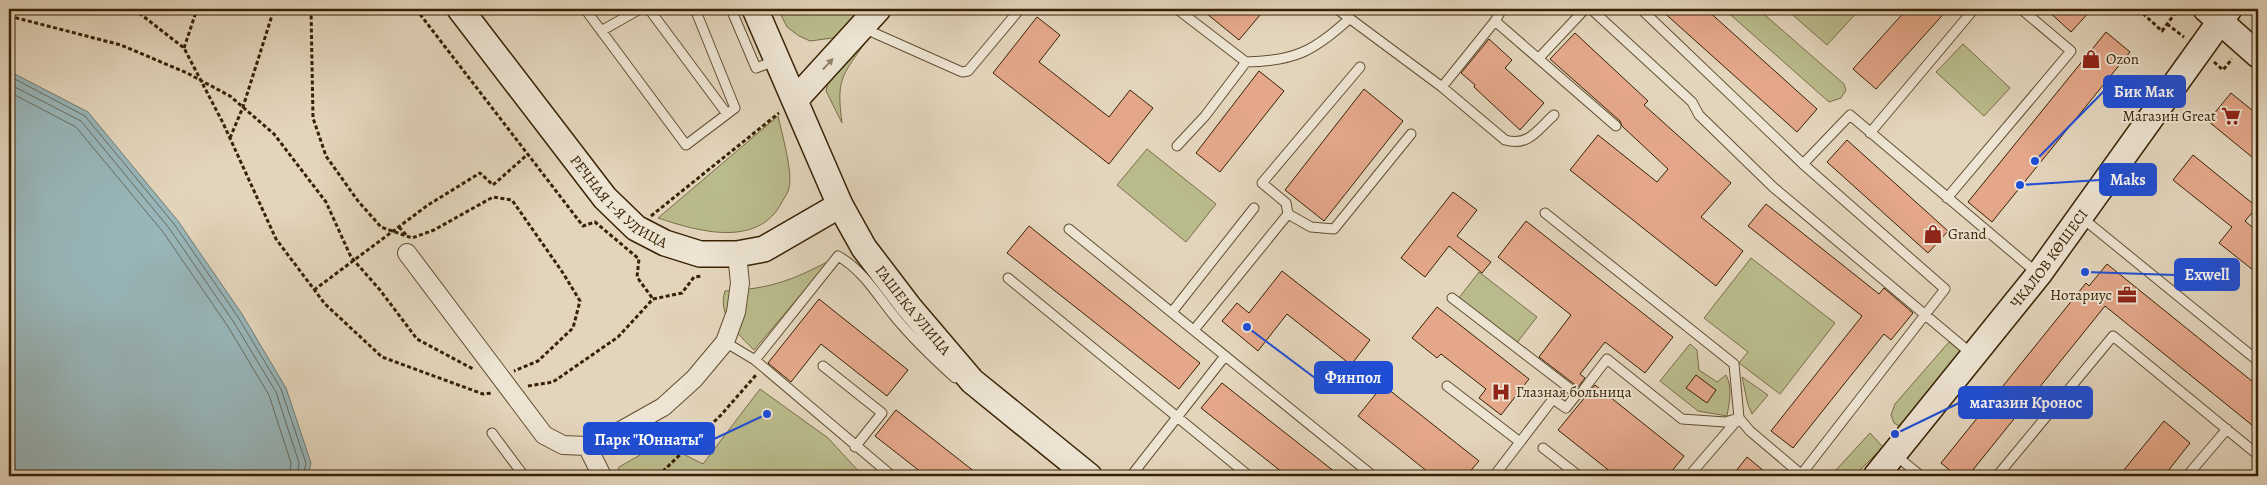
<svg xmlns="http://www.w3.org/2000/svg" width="2267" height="485" font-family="Alegreya,serif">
  <rect width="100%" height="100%" fill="#e3d5bc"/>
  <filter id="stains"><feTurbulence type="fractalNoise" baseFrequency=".004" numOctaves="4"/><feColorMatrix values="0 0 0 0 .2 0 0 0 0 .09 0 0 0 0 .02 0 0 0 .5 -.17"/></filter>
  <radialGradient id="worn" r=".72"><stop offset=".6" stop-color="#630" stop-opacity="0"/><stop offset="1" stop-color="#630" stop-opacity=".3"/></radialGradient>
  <path fill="#babb8c" stroke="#796e48" d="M778 9H852L862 17 840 37 810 41 799 36 787 27Z
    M1724 9H1758L1844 84 1846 90 1841 98 1829 102Z
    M1786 9H1860L1827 45Z
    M867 40C842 76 836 78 842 123L826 91 828 81Z
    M1963 44 2010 88 1984 116 1936 72Z
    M778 116C782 134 793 172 789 188 788 193 784 198 782 202 758 249 697 231 658 218Z
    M1147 149 1216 204 1186 242 1117 185Z
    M1751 258 1835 323 1780 394 1739 363 1748 352 1704 318Z
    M829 261 754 350C738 334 717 315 725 291 768 289 791 281 829 261Z
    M1479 272 1537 317 1516 344 1458 299Z
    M1949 342 1965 355 1903 428 1894 423 1891 415 1895 404Z
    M1690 344 1697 350 1699 370 1717 382 1726 375C1733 388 1729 403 1727 416L1698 411 1660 381Z
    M1742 377 1768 395 1752 414 1748 405Z
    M760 389 828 438 863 476H616L619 467 661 443 703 464Z
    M1870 433 1883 447 1854 476H1837L1836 470Z"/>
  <path fill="#98b6ba" stroke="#727b71" d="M9 71 88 112 178 221 242 314 286 388 311 463 308 476H9Z"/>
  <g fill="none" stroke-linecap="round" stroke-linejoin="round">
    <path stroke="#686c5e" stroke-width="1" d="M9 76 85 116 174 224 238 317 281 389 306 463 303 476
      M9 84 81 121 169 228 233 321 276 392 299 463 297 476
      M9 92 76 127 163 232 227 325 269 395 291 463 289 476"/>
  </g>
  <path fill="#e4a78a" stroke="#382203" d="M1201 9H1253L1260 15 1239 40Z
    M1660 9H1706L1817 109 1797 132Z
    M1907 9H1948L1876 89 1853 69Z
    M2046 9H2092L2071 32Z
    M1037 17 1060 35 1039 62 1109 117 1130 90 1153 108 1109 164 993 73Z
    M2106 32 2130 52 1992 222 1968 202Z
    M1575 33 1648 101 1644 105 1731 183 1701 217 1743 251 1716 286 1570 170 1598 135 1657 182 1668 169 1622 126 1620 121 1550 59Z
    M1489 39 1512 60 1505 68 1544 103 1520 130 1474 87 1475 85 1461 73Z
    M1259 71 1284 91 1220 172 1196 153Z
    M1364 89 1403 121 1324 221 1285 190Z
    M2231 93 2258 115V162L2208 121Z
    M1847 140 1948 231 1928 253 1827 162Z
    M2193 155 2257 207 2245 221 2258 232V274L2219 243 2232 227 2173 180Z
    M1453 192 1477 210 1457 236 1491 262 1482 273 1449 246 1425 277 1401 258Z
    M1766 204 1879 294 1884 288 1913 313 1891 340 1884 334 1793 448 1771 431 1862 316 1748 226Z
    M1526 221 1673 337 1645 373 1605 342 1580 374 1585 378 1578 387 1539 357 1571 315 1498 257Z
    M1029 226 1200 363 1179 389 1007 253Z
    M2107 264 2258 386V430L2105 306 1968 476H1957L1941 463 2086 283 2089 286Z
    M1282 271 1370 340 1351 365 1287 314 1258 351 1222 321 1237 303 1249 313Z
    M819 299 908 370 887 396 821 344 791 382 768 363Z
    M1437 307 1529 379 1501 415 1479 398 1486 389 1441 354 1437 358 1412 338Z
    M1696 375 1716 390 1707 403 1686 388Z
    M1222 383 1340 476H1287L1201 408Z
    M1383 385 1479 461 1466 476H1433L1358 416Z
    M1595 385 1684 456 1668 476H1616L1558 430Z
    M896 410 980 476H926L875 436Z
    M2164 421 2190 443 2164 476H2119Z
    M1747 457 1770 476H1732Z"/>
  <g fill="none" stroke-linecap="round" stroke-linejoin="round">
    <g stroke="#634f31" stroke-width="11">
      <path id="lane" d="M585 9 686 145 735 108 695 9
        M649 9 727 114
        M731 9 756 68 775 61
        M1177 9 1246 62C1295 61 1314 51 1349 19
        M1337 9 1442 87 1505 140C1529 147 1538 129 1554 115
        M1502 9 1495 21 1616 126
        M1591 9 1692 102 1699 115 1773 187 1973 355
        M1641 9 1803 164 1850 115 2037 273
        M863 28 962 72 968 71 1020 9
        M601 31 640 9
        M1539 58 1585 9
        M1442 87 1495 21
        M1870 133 1974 9
        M1177 146 1205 116 1246 62
        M1947 198 2071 51 2021 9
        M1545 213 1734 364 1739 418 1750 431 1803 476
        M1288 214 1311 227 1334 229 1411 134
        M2081 217 2258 361
        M1069 229 1373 476
        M1008 278 1249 476
        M1452 298 1577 394 1566 408 1553 399 1494 476
        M1172 312 1254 208
        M1194 330 1288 214 1286 203 1262 183 1360 67
        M725 342 755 360 892 476
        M755 360 838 256C863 270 877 295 895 317 913 339 934 359 955 378
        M823 366 882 413 855 447
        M1447 386 1520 442
        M1584 389 1607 359 1682 419 1725 422 1739 418
        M492 433 524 476
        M1543 448 1579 476
        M1894 454 1921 476
        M1131 476 1225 356
        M1689 476 1739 418
        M1800 476 1945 289 1803 164
        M1997 476 2113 336 2258 455
        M2187 476 2227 429"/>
    </g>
    <g stroke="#634f31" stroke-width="20">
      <path id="street" d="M407 253 544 435 563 445 587 446 615 434 663 407 694 379 725 342 736 312 740 283 737 254
        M587 446 602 476"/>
    </g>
    <g stroke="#382203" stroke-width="28">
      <g id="secondary">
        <path id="s1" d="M460 9 605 198 636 228 665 243 700 254H737L764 249 840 205"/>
        <path id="s2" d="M755 9 840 205 864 248 909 307 972 381 1089 476"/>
        <path d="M2206 9 2258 55"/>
        <path d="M795 100 878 9"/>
        <path id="s3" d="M1876 476 2039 274 2229 9"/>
      </g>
    </g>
    <path stroke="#382203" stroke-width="3" stroke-dasharray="4 2.5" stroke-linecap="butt" d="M134 9 184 48 223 123 276 239 325 304 382 357 483 394 492 393
      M311 9 313 118 326 156 358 201 381 227 412 238 434 230 493 197 512 200 563 273 580 301 573 328 538 361 514 371
      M416 9 583 226 595 222 639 259 637 277 653 299
      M2138 9 2162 31 2178 9
      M9 16 121 45 187 73 230 96 274 134 326 202 351 257 380 290 417 339 473 369
      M2167 24 2184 37
      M184 48 197 9
      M2214 62 2223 70 2232 59
      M230 138 243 107 274 9
      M651 216 779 113
      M399 227 407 236
      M314 290 428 205 480 173 493 185 528 154
      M528 386 553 382 618 337 653 299 682 293 694 277 702 276
      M658 476 721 415 756 375"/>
    <use href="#lane" stroke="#ede4d3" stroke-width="9"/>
    <use href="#street" stroke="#ede4d3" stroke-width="18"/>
    <use href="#secondary" stroke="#ede4d3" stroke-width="25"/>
  </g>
  <defs><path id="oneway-solid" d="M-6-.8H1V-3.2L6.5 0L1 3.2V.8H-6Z" transform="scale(1.25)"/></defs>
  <use fill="#92836b" href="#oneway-solid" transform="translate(828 64) rotate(-47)"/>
  <defs>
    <g id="shop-bare" transform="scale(1.5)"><path d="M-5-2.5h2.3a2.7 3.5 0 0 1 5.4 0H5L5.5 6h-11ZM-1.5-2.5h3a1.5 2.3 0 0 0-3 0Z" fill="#8f2418" stroke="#ede4d3" stroke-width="2.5" paint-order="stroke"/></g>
    <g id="supermarket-bare" transform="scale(1.5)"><path d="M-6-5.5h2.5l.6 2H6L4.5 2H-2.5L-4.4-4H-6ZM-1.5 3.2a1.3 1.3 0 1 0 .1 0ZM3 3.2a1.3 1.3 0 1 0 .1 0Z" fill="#8f2418" stroke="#ede4d3" stroke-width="2.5" paint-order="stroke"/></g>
    <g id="office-bare" transform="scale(1.5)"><path d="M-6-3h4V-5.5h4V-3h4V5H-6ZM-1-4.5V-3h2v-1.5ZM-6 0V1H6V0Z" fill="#8f2418" stroke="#ede4d3" stroke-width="2.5" paint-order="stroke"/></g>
    <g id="hospital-bare" transform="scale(1.5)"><path d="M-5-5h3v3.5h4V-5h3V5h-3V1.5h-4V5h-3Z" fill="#8f2418" stroke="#ede4d3" stroke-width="2.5" paint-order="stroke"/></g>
  </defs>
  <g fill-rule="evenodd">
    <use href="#shop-bare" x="2091" y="59"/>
    <use href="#supermarket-bare" x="2231" y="116"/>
    <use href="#shop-bare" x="1933" y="234"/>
    <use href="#office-bare" x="2127" y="295"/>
    <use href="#hospital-bare" x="1501" y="392"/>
  </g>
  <g text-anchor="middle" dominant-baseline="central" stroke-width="4" stroke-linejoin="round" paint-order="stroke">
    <g font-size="15" fill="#382203" stroke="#ede4d3" text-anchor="start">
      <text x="2106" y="59">Ozon</text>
      <text x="2216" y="116" text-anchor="end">Магазин Great</text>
      <text x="1948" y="234">Grand</text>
      <text x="2112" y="295" text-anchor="end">Нотариус</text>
      <text x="1516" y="392">Глазная больница</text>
    </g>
    <g font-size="15" fill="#382203" stroke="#ede4d3">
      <text stroke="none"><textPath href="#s1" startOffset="251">РЕЧНАЯ 1-Я УЛИЦА</textPath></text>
      <text stroke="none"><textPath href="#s3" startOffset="278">ЧКАЛОВ КӨШЕСІ</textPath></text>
      <text stroke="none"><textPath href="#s2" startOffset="342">ГАШЕКА УЛИЦА</textPath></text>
    </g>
  </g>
  <path fill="none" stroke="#1d4ed8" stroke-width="2" d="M2035 161L2104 91M2020 185L2100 180M2085 272L2175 275M1247 327L1315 378M1895 434L1959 403M767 414L714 439"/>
  <g fill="#1d4ed8" stroke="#ede4d3" stroke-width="2">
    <circle cx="2035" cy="161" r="5"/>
    <circle cx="2020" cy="185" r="5"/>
    <circle cx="2085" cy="272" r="5"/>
    <circle cx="1247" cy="327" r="5"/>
    <circle cx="1895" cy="434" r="5"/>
    <circle cx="767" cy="414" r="5"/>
  </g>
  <g fill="#1d4ed8" stroke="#1d4ed8" stroke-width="2">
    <rect x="2104" y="76" width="81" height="31" rx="5"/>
    <rect x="2100" y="164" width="56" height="31" rx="5"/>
    <rect x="2175" y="259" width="64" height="31" rx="5"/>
    <rect x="1315" y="362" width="77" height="31" rx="5"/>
    <rect x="1959" y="387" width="133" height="31" rx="5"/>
    <rect x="584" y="423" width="130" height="31" rx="5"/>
  </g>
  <g font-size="16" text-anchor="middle" font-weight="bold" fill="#fff">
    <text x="2144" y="97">Бик Мак</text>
    <text x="2128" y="185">Maks</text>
    <text x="2207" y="280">Exwell</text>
    <text x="1353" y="383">Финпол</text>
    <text x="2026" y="408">магазин Кронос</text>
    <text x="649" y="445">Парк "Юннаты"</text>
  </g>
  <rect width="2267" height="485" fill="none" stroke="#e3d5bc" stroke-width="30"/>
  <rect x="10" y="10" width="2247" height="465" fill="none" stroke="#382203" stroke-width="2.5"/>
  <rect x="15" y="15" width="2237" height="455" fill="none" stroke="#382203"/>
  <rect width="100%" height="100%" filter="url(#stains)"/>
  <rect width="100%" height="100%" fill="url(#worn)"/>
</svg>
